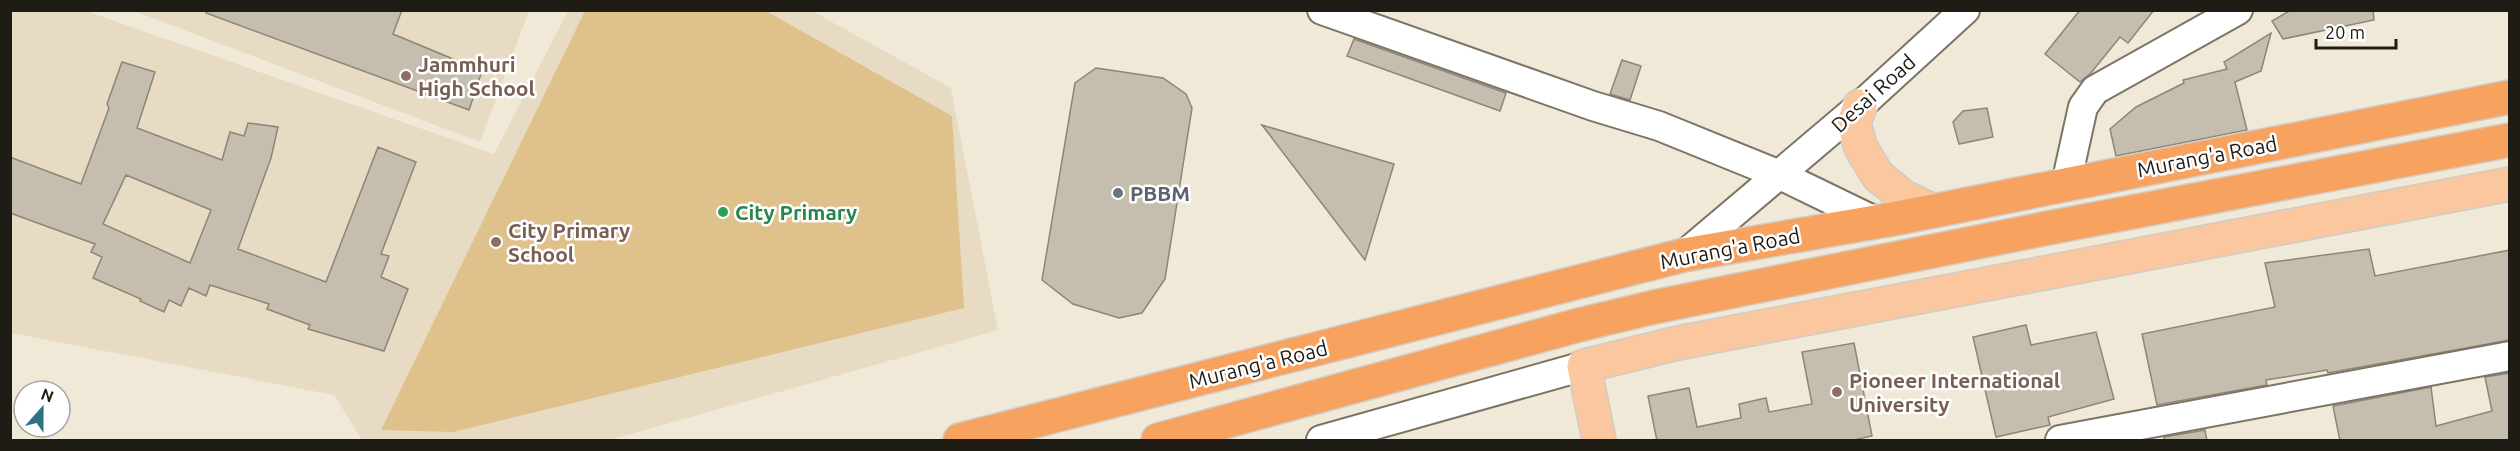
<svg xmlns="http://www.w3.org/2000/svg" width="2520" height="451" font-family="Ubuntu,sans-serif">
  <rect width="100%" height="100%" fill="#f1e9d8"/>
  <path fill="#e8dbc4" d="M10 11H86L494 154 568 11H812L951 88 998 330 610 440H362L334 395 11 333Z
    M134 11H529L480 142Z"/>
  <path fill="#dec18b" d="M585 11H766L952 116 964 308 453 432 381 430Z"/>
  <path fill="#c5bdad" stroke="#8d8576" stroke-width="1.5" fill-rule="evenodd" d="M206 10H402L393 34 482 71 469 110 206 13Z
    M2080 10H2154L2128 43 2120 37 2091 73 2080 82 2045 54Z
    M2291 10H2373L2374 20 2283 39 2272 21Z
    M2271 33 2261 71 2235 82 2247 130 2116 156 2110 129 2136 107 2184 83 2183 80 2227 69 2224 62Z
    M1354 39 1506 93 1500 111 1347 56Z
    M1622 60 1641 66 1630 100 1610 94Z
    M122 62 155 72 137 128 222 160 230 132 244 136 248 123 278 127 271 158 238 249 326 282 378 147 416 162 381 254 389 256 381 277 408 289 384 351 308 329 310 325 267 309 269 304 210 285 206 296 189 288 181 306 169 300 164 312 140 301 141 299 93 278 102 257 91 252 95 244 10 213V157L81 184 109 108 107 104ZM126 175 211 210 190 263 103 224Z
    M1096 68 1163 78 1186 94 1192 108 1165 279 1142 313 1119 318 1073 304 1042 280 1075 83Z
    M1987 108 1993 137 1959 144 1953 122 1963 111Z
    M1262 125 1394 164 1365 260Z
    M2369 249 2375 276 2510 250V340L2328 373 2327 370 2266 380 2267 385 2157 405 2142 334 2275 307 2265 263Z
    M2026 325 2031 345 2096 332 2114 399 2048 417 2050 425 1996 437 1973 337Z
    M1854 343 1872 436 1849 441H1657L1648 396 1689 388 1697 427 1741 418 1739 404 1766 398 1769 412 1812 404 1802 352Z
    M2510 373V441H2340L2333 406 2431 387 2436 426 2492 411 2485 377Z
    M2205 430 2207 441H2164V437Z"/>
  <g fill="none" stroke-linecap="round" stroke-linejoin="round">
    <g stroke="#7c7466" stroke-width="32">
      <path id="minor" d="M1322 10 1593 106 1659 126 1780 175 1877 222
        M2066 184 2083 107 2095 90 2238 10
        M1684 255 1860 106 1965 10
        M1321 440 1584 366
        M2060 440 2510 356"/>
    </g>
    <g stroke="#cecdcc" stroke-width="36">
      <path id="major" d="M1860 106 1854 123 1861 148 1878 176 1904 197 1931 210
        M1599 440 1584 366 1678 343 2510 184"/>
    </g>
    <g stroke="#cecdcc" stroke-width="36">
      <path id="highway" d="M960 440 1684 255 1893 219 2510 97
        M1158 440 1579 325 1654 307 2043 229 2510 140"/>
    </g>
    <use href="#minor" stroke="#fff" stroke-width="28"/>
    <use href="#major" stroke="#fac79e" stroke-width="33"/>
    <use href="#highway" stroke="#f7a25e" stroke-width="33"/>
  </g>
  <g fill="#8d6e63" stroke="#fff" stroke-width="2">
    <circle cx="406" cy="76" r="6"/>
    <circle cx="496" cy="242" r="6"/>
    <circle cx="1837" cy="392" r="6"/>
  </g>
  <circle fill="#6b7280" stroke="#fff" stroke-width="2" cx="1118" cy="193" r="6"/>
  <circle fill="#2e9e5b" stroke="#fff" stroke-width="2" cx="723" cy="212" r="6"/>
  <g text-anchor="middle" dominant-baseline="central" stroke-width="5" stroke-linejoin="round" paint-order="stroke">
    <g font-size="21" font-weight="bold" fill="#785e54" stroke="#fff" text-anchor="start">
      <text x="418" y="64">Jammhuri<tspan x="418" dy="24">High School</tspan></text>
      <text x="508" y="230">City Primary<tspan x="508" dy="24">School</tspan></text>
      <text x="1849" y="380">Pioneer International<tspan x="1849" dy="24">University</tspan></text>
    </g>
    <g font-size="21" fill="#1f1c16" stroke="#fff">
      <text transform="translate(1873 93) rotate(-42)">Desai Road</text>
      <text transform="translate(2207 156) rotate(-11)">Murang'a Road</text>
      <text transform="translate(1730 248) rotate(-11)">Murang'a Road</text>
      <text transform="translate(1258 364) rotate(-14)">Murang'a Road</text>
    </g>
    <g font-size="21" font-weight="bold" fill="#5b616d" stroke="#fff" text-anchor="start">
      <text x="1130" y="193">PBBM</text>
    </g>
    <g font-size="21" font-weight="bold" fill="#27864d" stroke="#fff" text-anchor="start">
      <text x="735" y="212">City Primary</text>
    </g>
  </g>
  <rect width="2520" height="451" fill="none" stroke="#1f1c16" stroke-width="24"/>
  <g transform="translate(42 409) rotate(21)"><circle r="28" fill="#ffffff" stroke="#a5a4a2" stroke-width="1.5"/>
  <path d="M0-4.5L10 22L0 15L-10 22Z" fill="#2f7283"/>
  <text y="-9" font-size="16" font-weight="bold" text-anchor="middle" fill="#1f1c16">N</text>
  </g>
  <path d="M2316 39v9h80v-9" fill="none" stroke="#1f1c16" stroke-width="3"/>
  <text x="2325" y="39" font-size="18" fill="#1f1c16" stroke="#ffffff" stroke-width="4.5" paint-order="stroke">20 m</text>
</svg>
